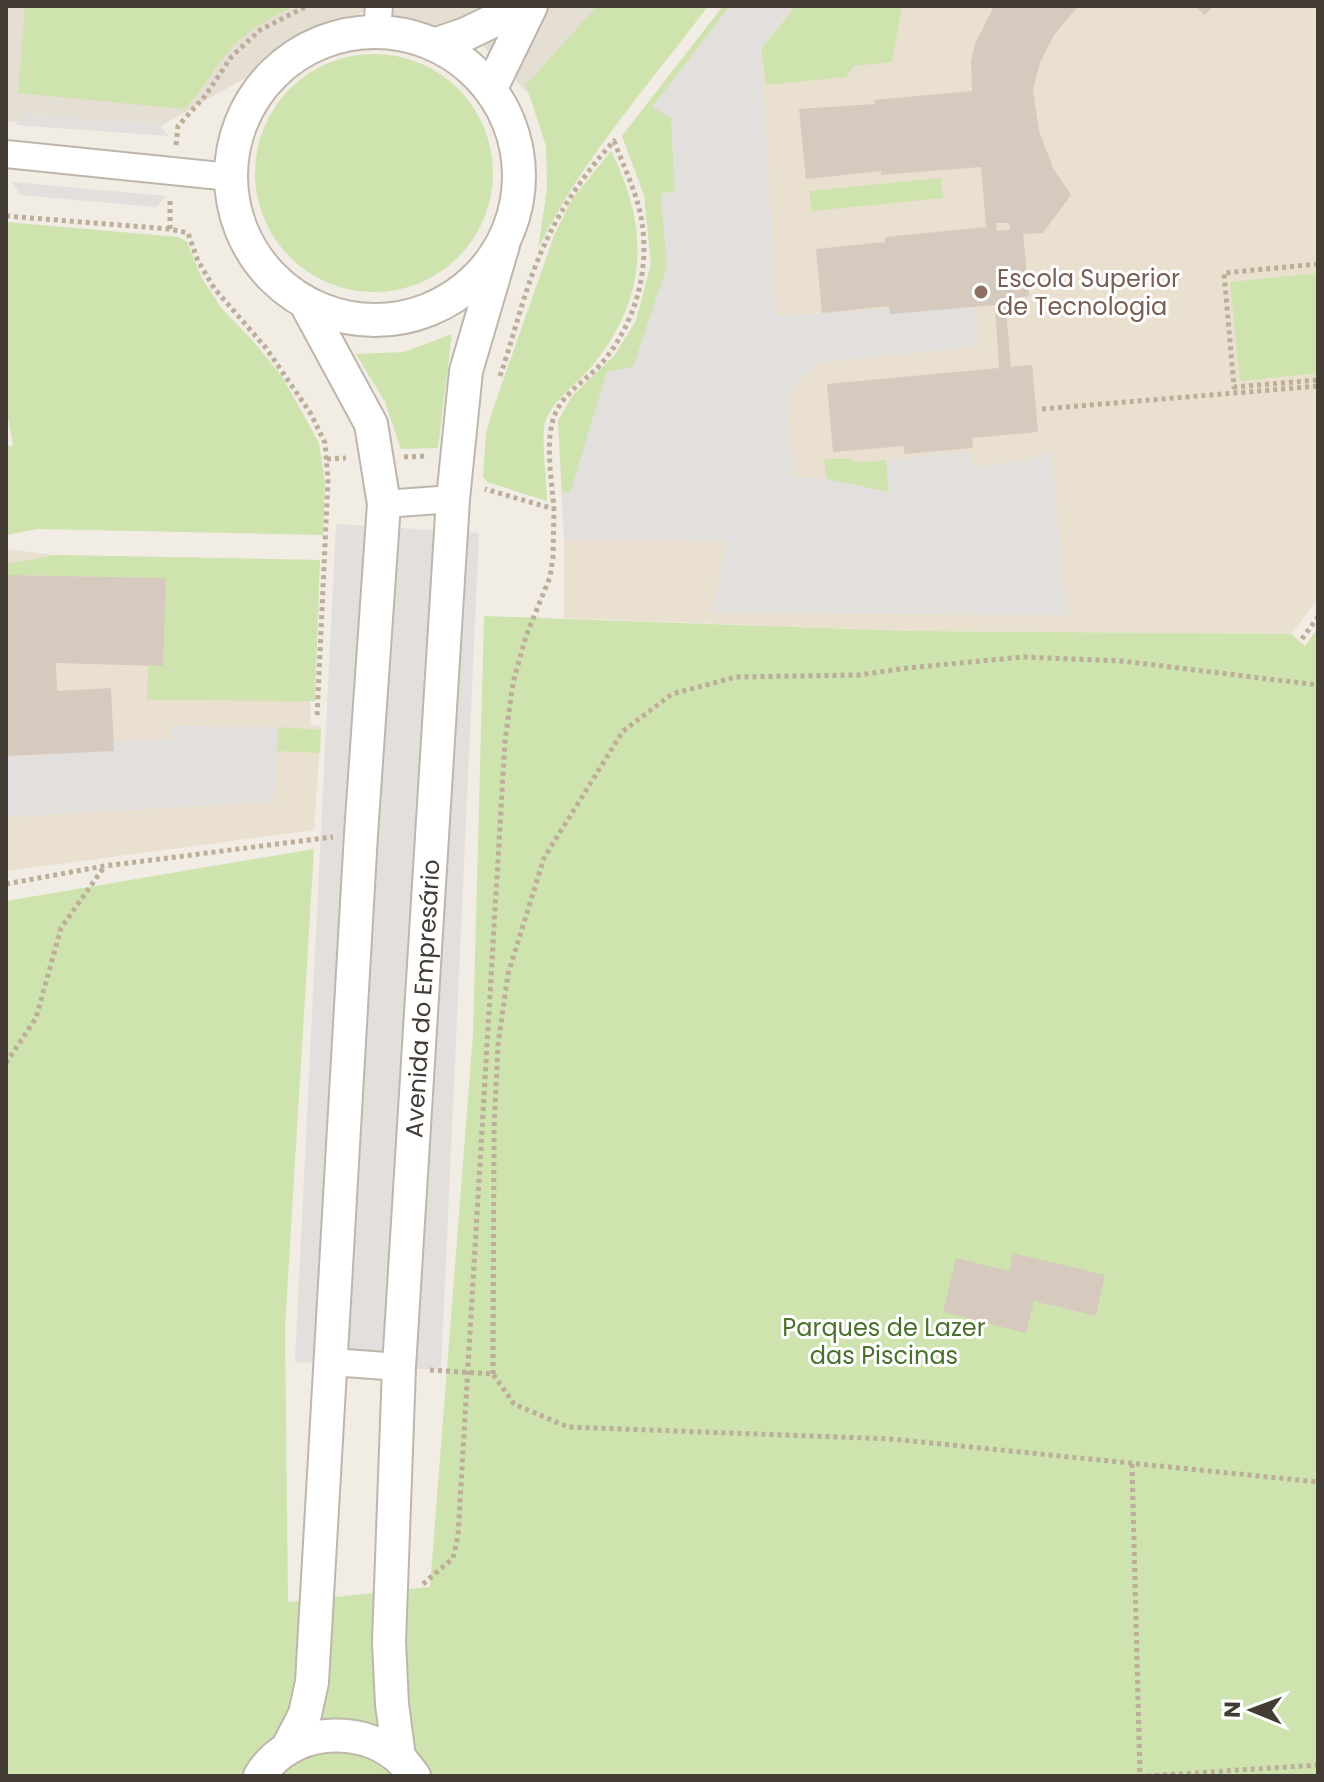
<svg xmlns="http://www.w3.org/2000/svg" width="1324" height="1782" font-family="Poppins,sans-serif">
  <rect width="100%" height="100%" fill="#f1ece4"/>
  <path fill="#e5ded3" d="M6 6H601L529 94 483 46 364 11 148 133 6 121Z"/>
  <path fill="#e9e0cf" d="M723 6H1318V598L1291 634 909 631 564 618V540L558 421 572 396 614 356 636 321 651 264 646 199 622 136Z
    M6 549 55 555 320 560 310 684 311 725 321 726 314 830 6 871Z"/>
  <path fill="#cfe3af" d="M25 6H294C266 20 242 33 223 58 209 76 200 94 184 109L18 93Z
    M597 6H708C649 85 581 160 538 249L547 189 546 146 526 85Z
    M723 6H730L653 107 671 117 675 191 661 194 667 267 633 367 607 373 570 494 562 491 558 421 572 396 614 356 636 321 651 264 644 195 622 136Z
    M796 6H902L892 62 854 66 846 77 766 85 761 49Z
    M255 173a119 119 0 1 1 238 0a119 119 0 1 1-238 0Z
    M611 151C650 228 648 298 592 366 576 385 554 398 545 422 541 435 547 484 547 501L487 482 483 476 486 433 493 409 555 233 573 198Z
    M941 178 943 198 812 211 809 191Z
    M6 222 178 237 187 242 201 277 222 309 253 341 283 378 319 443 325 483 323 535 37 529 6 535V447L13 445 6 407Z
    M1318 273V373L1240 381 1230 282Z
    M452 334 438 448 401 449 385 402 356 354 404 352Z
    M824 459H851L855 462 886 460 890 493 827 479Z
    M55 555 320 560 315 701 147 700 148 666H163L165 578 6 575V564Z
    M484 616 909 631 1291 634 1305 646 1318 628V1776H6V901L314 849 285 1327 288 1602 430 1587 473 1034Z
    M278 727 321 730 320 753 277 751Z"/>
  <path fill="#e2dfdc" d="M730 6H792L761 49 777 316 976 303 979 346 818 363 812 371 799 379 791 396 788 419 795 465 791 477 827 479 889 492 886 460 971 451 973 467 1023 461 1051 451 1067 615 713 613 726 541 564 540 562 491 570 493 607 372 633 367 667 267 661 194 675 191 671 118 652 107Z
    M28 115 158 123 169 136 15 125Z
    M12 182 166 196 156 207 20 195Z
    M336 524 479 533 441 1370 295 1362Z
    M172 726 278 727 274 802 6 817V756L113 751 114 740 172 739Z"/>
  <path fill="#d5cabd" fill-rule="evenodd" d="M994 6H1078L1054 35 1040 63 1033 90 1039 131 1053 168 1071 195 1043 233 1023 234 1029 296 1005 299 1011 367 1032 365 1038 432 972 438 973 448 904 454V446L833 452 827 384 999 368 995 305 890 314 889 306 822 313 816 249 885 242V237L986 227 981 167 881 175V171L806 179 799 109 875 104 874 100 972 91 971 61 975 44ZM996 223H1009L1010 230 997 231Z
    M1194 6H1213L1205 15Z
    M6 575 166 578 163 666 56 663 57 691 111 688 114 751 6 756Z
    M1013 1253 1105 1275 1096 1316 1034 1301 1026 1333 943 1312 956 1258 1009 1271Z"/>
  <g fill="none" stroke-linecap="round" stroke-linejoin="round">
    <g stroke="#bfb6ab" stroke-width="30">
      <path id="minor" d="M377 30 379 6
        M6 154 230 177
        M384 504 453 499
        M332 1362 399 1367"/>
    </g>
    <g stroke="#bfb6ab" stroke-width="36">
      <g id="tertiary">
        <circle cx="375" cy="176" r="144"/>
        <path d="M437 44 466 34 524 6"/>
        <path d="M491 88 531 6"/>
        <path d="M287 1749 305 1714 312 1682 361 834 384 504 371 424 306 304"/>
        <path id="s1" d="M399 1757 392 1704 389 1642 399 1367 453 499 466 371 503 245"/>
        <path d="M260 1776C288 1729 358 1723 398 1757 404 1762 409 1770 414 1776"/>
      </g>
    </g>
    <path stroke="#bdae9a" stroke-width="5" stroke-dasharray="4 4" stroke-linecap="butt" d="M176 145 178 126 205 96 232 56 260 30 307 6
      M6 216 170 229 188 233 198 261 214 288 266 348 311 414 325 443 328 480 317 718
      M170 229V198
      M1318 264 1224 273 1234 387 1318 380
      M500 376C513 339 522 299 537 262 555 217 581 177 614 141 622 162 632 183 638 204 653 258 639 320 601 364 585 382 558 395 552 424 546 448 552 484 554 509
      M1042 409 1318 386
      M404 457 426 456
      M327 459 346 458
      M1302 639 1318 617
      M6 884 104 866 333 837
      M6 1063 36 1018 61 928 104 867
      M430 1370 493 1374 514 1404 568 1427 892 1439 1318 1482
      M493 1374 494 1129 498 1045 508 974 544 858 623 731 672 694 736 677 859 675 907 668 1023 657 1122 661 1318 685
      M1132 1464 1140 1776
      M423 1584 453 1558 458 1536 505 741 513 683 526 636 550 577 553 557 554 509 485 489
      M1147 1776 1318 1765"/>
    <use href="#minor" stroke="#fff" stroke-width="26"/>
    <use href="#tertiary" stroke="#fff" stroke-width="32"/>
  </g>
  <circle fill="#8d6e63" stroke="#fff" stroke-width="3" cx="981" cy="292" r="8"/>
  <g text-anchor="middle" dominant-baseline="central" stroke-width="6" stroke-linejoin="round" paint-order="stroke">
    <g font-size="24" fill="#785e54" stroke="#fff" text-anchor="start">
      <text x="997" y="278">Escola Superior<tspan x="997" dy="28">de Tecnologia</tspan></text>
    </g>
    <g font-size="24" fill="#433c35" stroke="#fff">
      <text stroke="none"><textPath href="#s1" startOffset="760">Avenida do Empresário</textPath></text>
    </g>
    <g font-size="24" fill="#4a702c" stroke="#fff">
      <text x="884" y="1327">Parques de Lazer<tspan x="884" dy="28">das Piscinas</tspan></text>
    </g>
  </g>
  <rect width="1324" height="1782" fill="none" stroke="#433c35" stroke-width="16"/>
  <g transform="translate(1252 1710) rotate(271)" stroke="#ffffff" stroke-width="6" paint-order="stroke">
  <path d="M0-6L14 30L0 20L-14 30Z" fill="#433c35"/>
  <text y="-12" font-size="22" font-weight="bold" text-anchor="middle" fill="#433c35">N</text>
  </g>
</svg>
